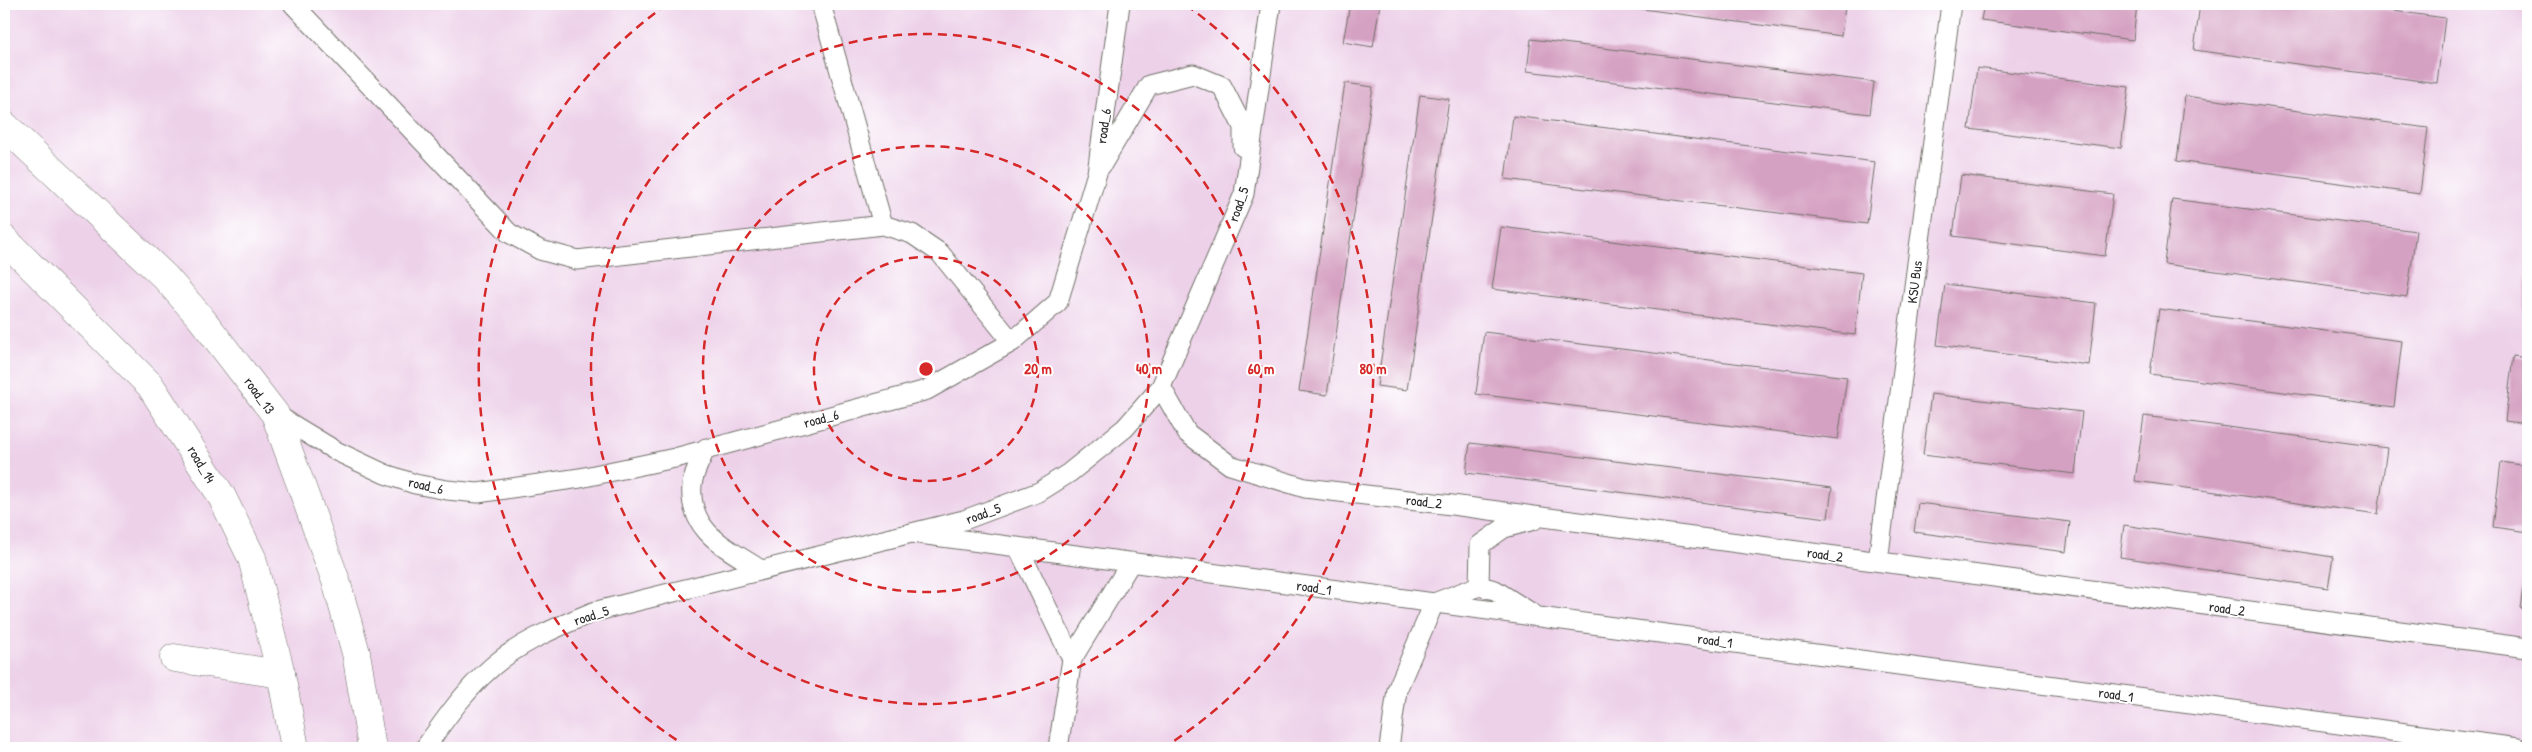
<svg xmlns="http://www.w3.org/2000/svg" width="2532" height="752" font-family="'Patrick Hand',sans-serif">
  <rect width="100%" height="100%" fill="#fff"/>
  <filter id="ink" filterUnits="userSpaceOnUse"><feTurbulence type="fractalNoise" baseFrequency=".02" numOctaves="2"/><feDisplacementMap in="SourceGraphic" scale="10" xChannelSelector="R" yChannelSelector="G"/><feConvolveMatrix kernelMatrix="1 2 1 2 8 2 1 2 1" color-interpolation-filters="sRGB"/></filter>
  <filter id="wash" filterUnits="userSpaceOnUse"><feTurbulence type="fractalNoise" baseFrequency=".0096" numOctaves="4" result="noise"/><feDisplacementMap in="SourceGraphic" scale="20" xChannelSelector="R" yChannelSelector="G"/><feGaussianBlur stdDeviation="1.12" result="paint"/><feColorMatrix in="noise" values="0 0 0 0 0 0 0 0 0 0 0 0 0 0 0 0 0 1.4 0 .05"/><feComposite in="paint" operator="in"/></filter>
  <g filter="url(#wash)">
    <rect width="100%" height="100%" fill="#f1edd8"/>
    <path fill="#edd1e9" d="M4 4H2528V748H4Z"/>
    <g id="blocks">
      <path fill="#d5a1c2" d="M1350 4H1380L1373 47 1343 42Z
        M1606 4H1822L1845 7 1841 36Z
        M1984 4H2137L2133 40 1981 20Z
        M2200 4H2341L2445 18 2437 83 2194 50Z
        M1531 39 1874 82 1870 114 1527 71Z
        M1977 68 2129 87 2121 148 1969 129Z
        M1345 83 1373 87 1327 395 1299 391Z
        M1420 95 1449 99 1407 390 1377 386Z
        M2185 96 2428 128 2420 194 2177 161Z
        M1513 116 1875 162 1867 224 1505 179Z
        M1961 175 2113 194 2105 256 1953 236Z
        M2172 199 2416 231 2407 297 2164 264Z
        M1501 227 1862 273 1855 335 1492 289Z
        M2527 274H2528V311L2523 310Z
        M1945 284 2096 303 2089 365 1937 345Z
        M2159 309 2402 341 2394 407 2150 374Z
        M1484 332 1847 377 1838 439 1476 394Z
        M2513 356 2528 358V424L2505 421Z
        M1931 394 2082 412 2075 474 1923 455Z
        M2144 416 2387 448 2378 514 2135 481Z
        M1470 443 1832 488 1828 518 1466 473Z
        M2501 462 2528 466V532L2493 527Z
        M1918 503 2070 522 2066 552 1914 532Z
        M2124 525 2333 557 2328 588 2120 557Z
        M2525 576 2528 577V609L2520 608Z"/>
    </g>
  </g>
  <g filter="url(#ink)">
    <use href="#blocks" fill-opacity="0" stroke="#706f68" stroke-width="1"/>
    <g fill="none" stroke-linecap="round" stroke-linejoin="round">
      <g stroke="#706f68" stroke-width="21">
        <path id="lane" d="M293 4 509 233 540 250 577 260 883 225 912 234 940 253 1012 342
          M821 4 883 225
          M1101 166 1149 85 1193 74 1222 86 1243 127V147
          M1161 387 1187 433 1230 465 1305 488 1452 505 2528 648
          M275 414 336 451 385 474 415 484 447 490 478 493 580 478 675 458 927 390 1012 342 1058 302 1097 173 1120 4
          M706 448C701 459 693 473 692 485 688 532 727 548 761 570
          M912 533 2518 748
          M1018 547 1072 659 1131 562
          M1878 561 1951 4
          M1479 586 1495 590 1533 614
          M425 748C447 716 472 681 503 658 530 638 562 625 593 612L964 520 1039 492 1069 473 1125 428 1161 387 1244 194 1271 4
          M1058 748 1072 659
          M1389 748 1397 690 1434 603 1479 586 1480 545 1504 528 1534 520"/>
      </g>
      <g stroke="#706f68" stroke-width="29">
        <path id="street" d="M174 658 281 674"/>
      </g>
      <g stroke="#706f68" stroke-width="29">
        <path id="secondary" d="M4 125 165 277 200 317 275 414 336 581 356 653 372 748
          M4 239 150 385 221 495 252 558 281 674 295 748"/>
      </g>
      <use href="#lane" stroke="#fff" stroke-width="19"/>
      <use href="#street" stroke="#fff" stroke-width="28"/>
      <use href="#secondary" stroke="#fff" stroke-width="28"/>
    </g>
  </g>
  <g fill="none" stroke="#d62828" stroke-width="2.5" stroke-dasharray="9 6">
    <circle cx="926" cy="369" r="112"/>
    <circle cx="926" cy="369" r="223"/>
    <circle cx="926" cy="369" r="335"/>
    <path d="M689 748A447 447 0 0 1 666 5M1186 5A447 447 0 0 1 1163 748"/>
  </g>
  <g text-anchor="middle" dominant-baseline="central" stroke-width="4" stroke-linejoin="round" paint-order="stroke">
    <g font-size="14" fill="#2b2b2b" stroke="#fff">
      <text transform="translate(1103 126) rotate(-82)">road_6</text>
      <text transform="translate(1238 204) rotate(-71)">road_5</text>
      <text transform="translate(1914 282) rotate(-83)">KSU Bus</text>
      <text transform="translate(260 395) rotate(54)">road_13</text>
      <text transform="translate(821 418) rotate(-15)">road_6</text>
      <text transform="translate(202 464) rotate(59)">road_14</text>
      <text transform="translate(426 485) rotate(13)">road_6</text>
      <text transform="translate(1424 501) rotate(6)">road_2</text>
      <text transform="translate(983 513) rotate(-20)">road_5</text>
      <text transform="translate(1825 554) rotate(8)">road_2</text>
      <text transform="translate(1314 587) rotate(8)">road_1</text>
      <text transform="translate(2227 608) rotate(8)">road_2</text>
      <text transform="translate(591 615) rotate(-18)">road_5</text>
      <text transform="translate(1715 640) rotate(8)">road_1</text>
      <text transform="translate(2116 694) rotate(8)">road_1</text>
    </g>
  </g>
  <circle cx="926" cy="369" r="8" fill="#d62828" stroke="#fff" stroke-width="2.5"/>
  <g font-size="15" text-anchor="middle" font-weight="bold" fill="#d62828" stroke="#fff" stroke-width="4" stroke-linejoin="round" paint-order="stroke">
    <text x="1038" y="374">20 m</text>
    <text x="1149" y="374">40 m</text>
    <text x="1261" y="374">60 m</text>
    <text x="1373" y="374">80 m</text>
  </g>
  <rect width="2532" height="752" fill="none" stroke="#fff" stroke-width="20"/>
</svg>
